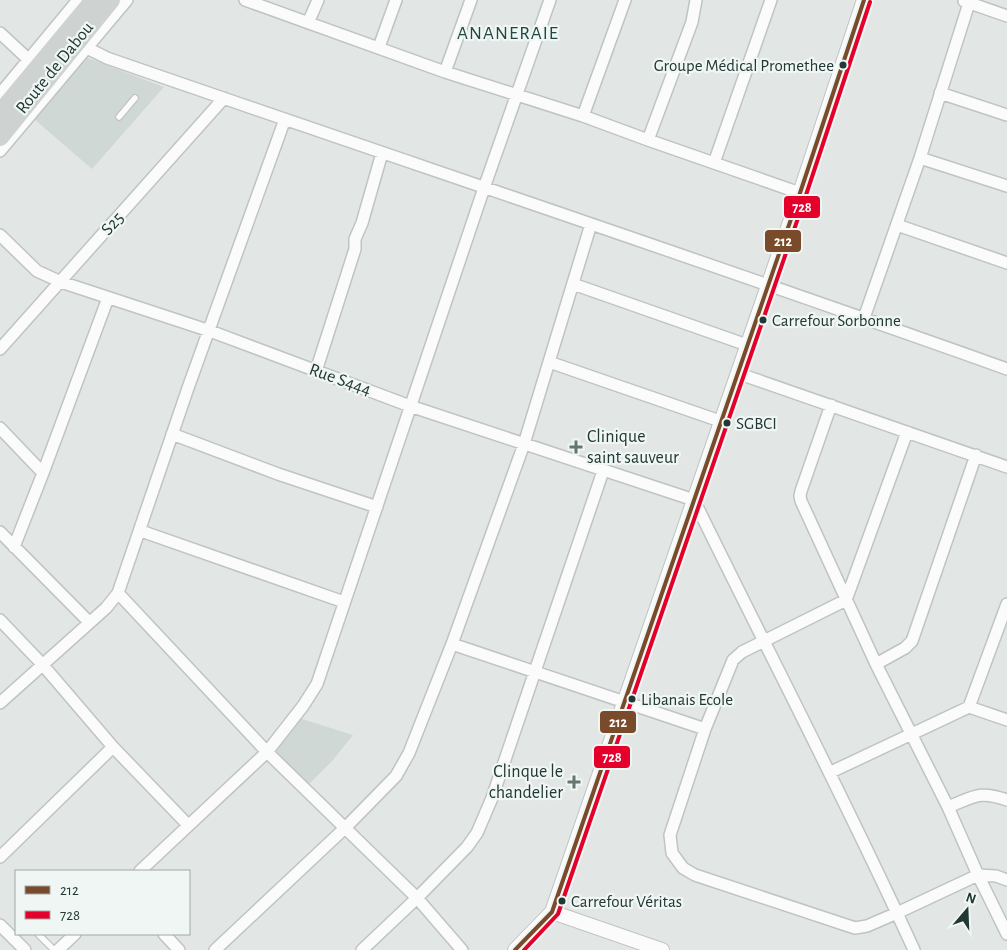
<svg xmlns="http://www.w3.org/2000/svg" width="1007" height="950" font-family="'Alegreya Sans',sans-serif">
  <rect width="100%" height="100%" fill="#e2e7e5"/>
  <path fill="#d0d8d5" d="M72 52 164 87 92 169 27 113Z
    M299 718 353 735 333 760 307 786 272 751Z"/>
  <g fill="none" stroke-linecap="round" stroke-linejoin="round">
    <g stroke="#bfc4c2" stroke-width="8">
      <path id="service" d="M119 117 135 98
        M38 934 54 950"/>
    </g>
    <g stroke="#bfc4c2" stroke-width="14">
      <path id="minor" d="M245 0 445 72 583 116 648 140 800 193
        M964 1 1007 16
        M308 23 318 0
        M0 33 28 59
        M379 47 396 0
        M87 48 107 58C407 162 708 262 1007 369
        M445 72 471 0
        M940 93 1007 115
        M0 94 78 0
        M583 116 625 0
        M648 140 692 22 696 0
        M0 151 127 0
        M920 158 1007 186
        M714 163 771 0
        M897 225 1007 263
        M0 235 37 271 61 282 210 331 410 406 694 500C767 650 845 798 914 950
        M573 284 747 345
        M864 318 920 158 970 0
        M0 349 224 98
        M549 362 720 421
        M316 371 355 249V239L362 223 382 153
        M737 373 1007 467
        M831 405 801 491 800 496 801 501 876 664 948 807 978 875 1007 934
        M0 428 43 473
        M907 432 846 600 742 652 733 660 705 729 670 835 672 853 683 868 695 875 855 928 867 926 897 913 978 875 996 876 1007 880
        M172 434 278 474 377 507
        M141 531 344 602
        M0 532 89 622
        M14 547 43 473 108 298
        M118 593 267 752 417 898 462 950
        M0 620 42 664 113 747 188 825
        M452 644 705 729
        M876 664 905 648 912 641 976 455
        M0 703 106 608 118 593 188 388 285 119
        M969 707 1007 604
        M831 772 969 707 1007 720
        M948 807C974 797 979 790 1007 800
        M0 857 113 747
        M140 871 267 752 303 706 317 684 484 188 550 0
        M0 925 25 950
        M164 934 179 950
        M58 950 75 934
        M215 950 345 828 396 776 409 753 452 644 524 444 591 224
        M362 950 417 898 467 847 477 833 492 798 603 471"/>
    </g>
    <g stroke="#bfc4c2" stroke-width="16">
      <path id="tertiary" d="M552 912 662 950
        M515 950 552 912 800 193 864 0"/>
    </g>
    <g stroke="#bcc3c1" stroke-width="20">
      <path id="primary" d="M0 113 94 0
        M0 137 111 0"/>
    </g>
    <use href="#service" stroke="#fbfbfb" stroke-width="5.5"/>
    <use href="#minor" stroke="#fbfbfb" stroke-width="11"/>
    <use href="#tertiary" stroke="#fbfbfb" stroke-width="14"/>
    <use href="#primary" stroke="#ced3d2" stroke-width="18"/>
    <g stroke="#f0f6f4" stroke-width="8">
      <path id="bus-1" d="M515 950 552 912 800 193 864 0"/>
    </g>
    <g stroke="#f0f6f4" stroke-width="8">
      <path id="bus-2" d="M524 950 558 914 806 195 870 2"/>
    </g>
    <use href="#bus-1" stroke="#7a4b2a" stroke-width="4"/>
    <use href="#bus-2" stroke="#e4002b" stroke-width="4"/>
  </g>
  <g fill="#223834" stroke="#f0f6f4" stroke-width="2">
    <circle cx="843" cy="65" r="4.5"/>
    <circle cx="763" cy="320" r="4.5"/>
    <circle cx="727" cy="423" r="4.5"/>
    <circle cx="632" cy="699" r="4.5"/>
    <circle cx="562" cy="901" r="4.5"/>
  </g>
  <g fill="#657572" stroke="#f0f6f4" stroke-width="2">
    <path d="M573.5 439.5h5v5h5v5h-5v5h-5v-5h-5v-5h5z"/>
    <path d="M571.5 774.5h5v5h5v5h-5v5h-5v-5h-5v-5h5z"/>
  </g>
  <g text-anchor="middle" dominant-baseline="central" stroke-width="4.5" stroke-linejoin="round" paint-order="stroke">
    <g font-size="17" fill="#223834" stroke="#f0f6f4" text-anchor="start">
      <text x="834" y="65" text-anchor="end">Groupe Médical Promethee</text>
      <text x="772" y="320">Carrefour Sorbonne</text>
      <text x="736" y="423">SGBCI</text>
      <text x="641" y="699">Libanais Ecole</text>
      <text x="571" y="901">Carrefour Véritas</text>
    </g>
    <g font-size="18" fill="#223834" stroke="#f0f6f4">
      <text transform="translate(55 68) rotate(-51)">Route de Dabou</text>
      <text transform="translate(113 224) rotate(-48)">S25</text>
      <text transform="translate(340 380) rotate(20)">Rue S444</text>
    </g>
    <g font-size="18" fill="#223834" stroke="#f0f6f4" text-anchor="start">
      <text x="587" y="437">Clinique<tspan x="587" dy="21">saint sauveur</tspan></text>
      <text x="563" y="772" text-anchor="end">Clinque le<tspan x="563" dy="21">chandelier</tspan></text>
    </g>
    <g font-size="19" letter-spacing="1" fill="#214741" stroke="#f0f6f4">
      <text x="508" y="33">ANANERAIE</text>
    </g>
  </g>
  <g stroke="#f0f6f4" stroke-width="2">
    <rect x="783" y="195" width="38" height="24" rx="5" fill="#e4002b"/>
    <rect x="764" y="229" width="38" height="24" rx="5" fill="#7a4b2a"/>
    <rect x="599" y="710" width="38" height="24" rx="5" fill="#7a4b2a"/>
    <rect x="593" y="745" width="38" height="24" rx="5" fill="#e4002b"/>
  </g>
  <g font-size="14" text-anchor="middle" font-weight="bold" fill="#fff">
    <text x="802" y="212">728</text>
    <text x="783" y="246">212</text>
    <text x="618" y="727">212</text>
    <text x="612" y="762">728</text>
  </g>
  <rect x="15" y="870" width="175" height="65" fill="#f0f6f4" stroke="#9eaaa7"/>
  <rect x="25" y="886" width="25" height="8" fill="#7a4b2a" stroke="#9eaaa7"/>
  <text x="60" y="895" font-size="15" fill="#223834">212</text>
  <rect x="25" y="911" width="25" height="8" fill="#e4002b" stroke="#9eaaa7"/>
  <text x="60" y="920" font-size="15" fill="#223834">728</text>
  <g transform="translate(967 910) rotate(19)" stroke="#f0f6f4" stroke-width="4" paint-order="stroke">
  <path d="M0-4L9 19L0 12L-9 19Z" fill="#223834"/>
  <text y="-8" font-size="14" font-weight="bold" text-anchor="middle" fill="#223834">N</text>
  </g>
</svg>
